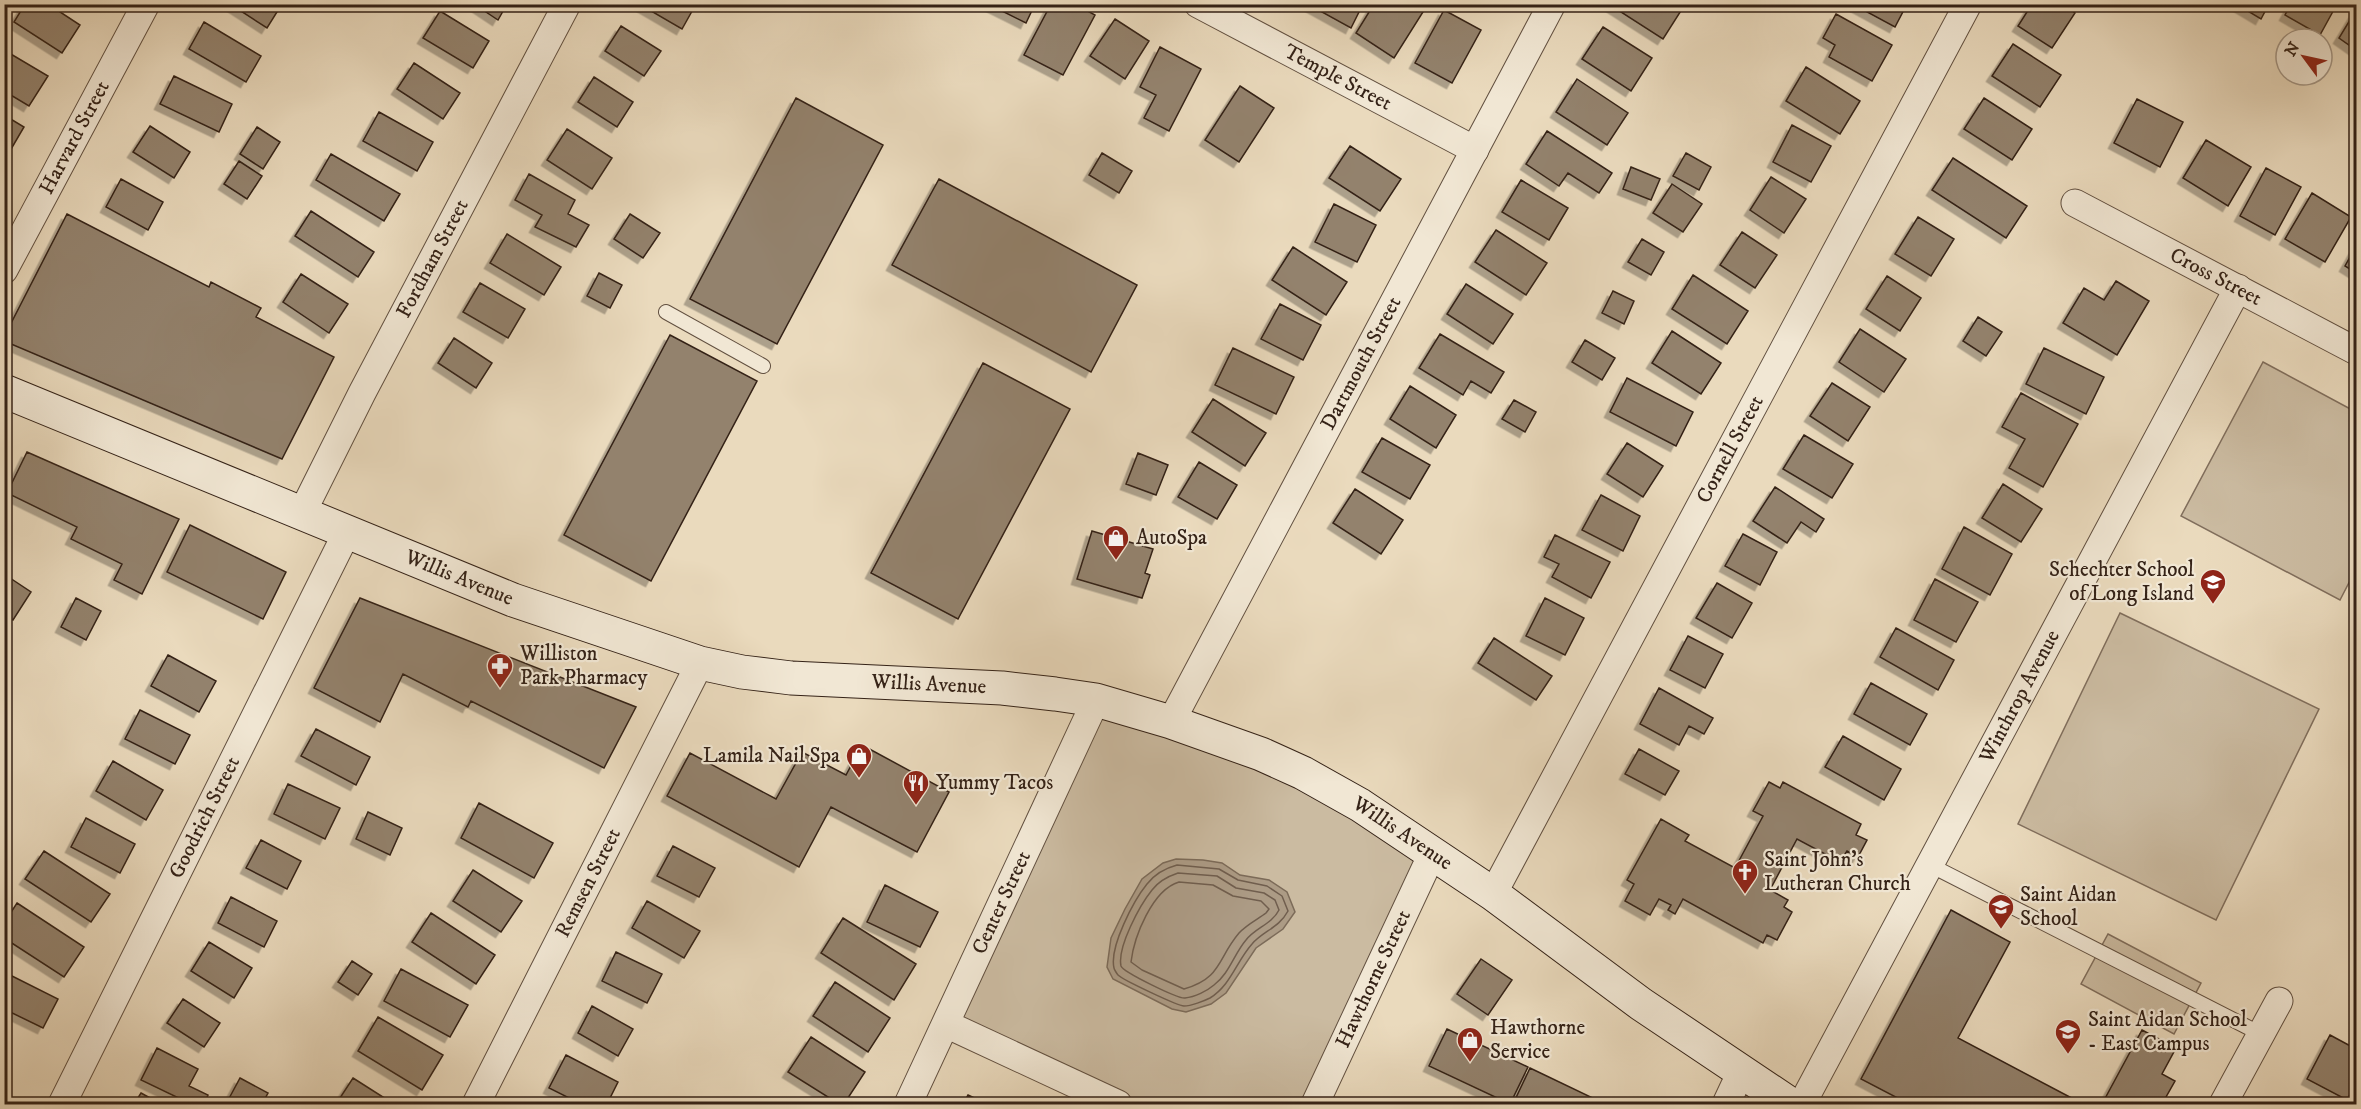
<svg xmlns="http://www.w3.org/2000/svg" width="2361" height="1109" font-family="'IM FELL DW Pica',serif">
  <defs>
    <filter id="shadow"><feDropShadow dx="-5.5" dy="5.5" stdDeviation="0" flood-color="#0004"/></filter>
  </defs>
  <rect width="100%" height="100%" fill="#eadabd"/>
  <filter id="stains"><feTurbulence type="fractalNoise" baseFrequency=".00333" numOctaves="4"/><feColorMatrix values="0 0 0 0 .2 0 0 0 0 .09 0 0 0 0 .02 0 0 0 .5 -.17"/></filter>
  <radialGradient id="worn" r=".72"><stop offset=".6" stop-color="#630" stop-opacity="0"/><stop offset="1" stop-color="#630" stop-opacity=".3"/></radialGradient>
  <path fill="#cbbba1" stroke="#806e5c" stroke-width="1.5" d="M2263 362 2356 412V569L2340 600 2181 516Z
    M2120 613 2319 709 2216 920 2018 824Z
    M1096 700 1171 722 1430 858 1314 1104H1138L950 1018Z
    M2108 934 2201 983 2174 1034 2081 984Z"/>
  <path fill="#ac9b85" stroke="#7c6b59" stroke-width="1.5" d="M1176 859 1203 860 1222 863 1240 875 1269 880 1287 892 1295 912 1283 929 1256 948 1226 993 1211 1004 1186 1012 1172 1009 1113 979 1107 967 1111 938 1125 909 1142 879 1163 863Z"/>
  <g fill="none" stroke-linecap="round" stroke-linejoin="round">
    <path stroke="#705e4e" stroke-width="1.5" d="M1177 865 1219 869 1238 880 1267 886 1282 896 1288 911C1279 928 1263 931 1252 944 1236 962 1231 985 1210 998 1204 1001 1191 1006 1184 1006 1178 1006 1123 980 1118 975 1117 974 1114 969 1114 968 1109 947 1134 900 1147 884 1154 875 1166 868 1177 865Z
      M1178 873 1217 876 1236 888 1264 893 1275 900 1279 910C1272 924 1255 928 1246 940 1234 954 1229 974 1214 985 1207 991 1195 997 1185 998 1178 999 1123 972 1121 966 1117 947 1140 905 1152 890 1158 882 1169 876 1178 873Z
      M1179 882 1213 885 1233 896 1261 901 1269 909 1266 913C1258 919 1246 925 1239 933 1217 959 1222 978 1184 989L1142 970 1131 962C1134 937 1152 890 1179 882Z"/>
  </g>
  <path fill="#93826d" stroke="#342217" stroke-width="1.5" filter="url(#shadow)" d="M25 4H48L80 25 62 53 14 22Z
    M230 4H282L267 28Z
    M474 4H507L498 20Z
    M639 4H696L682 29Z
    M988 4H1035L1026 23Z
    M1051 4H1075L1095 15 1063 75 1024 55Z
    M1312 4H1363L1351 28 1311 6Z
    M1374 4H1428L1394 58 1356 33Z
    M1681 4 1684 6 1663 39 1610 5Z
    M1857 4H1907L1895 27 1856 6Z
    M2032 4H2062L2075 13 2052 48 2018 26Z
    M2236 4H2269L2261 19Z
    M2291 4H2337L2320 35 2285 15Z
    M1444 10 1481 30 1452 83 1415 63Z
    M2356 10V50L2339 38Z
    M440 11 489 41 473 68 423 38Z
    M1836 14 1892 45 1872 81 1829 57 1835 45 1823 38Z
    M1115 19 1149 41 1125 79 1090 56Z
    M204 22 261 56 246 82 189 49Z
    M621 26 661 51 644 76 605 51Z
    M1603 27 1652 58 1631 91 1582 59Z
    M2013 44 2061 75 2040 107 1992 76Z
    M1160 47 1201 69 1169 131 1144 118 1156 95 1140 87Z
    M4 50 48 76 29 106 4 91Z
    M414 63 460 93 443 119 397 89Z
    M1806 67 1860 101 1840 134 1786 101Z
    M174 76 232 104 219 132 160 104Z
    M594 77 633 102 617 127 578 102Z
    M1577 79 1628 113 1607 145 1556 112Z
    M1240 86 1274 108 1239 162 1205 140Z
    M796 98 883 145 777 344 690 299Z
    M1984 98 2032 129 2012 160 1964 129Z
    M2137 99 2183 122 2160 167 2114 143Z
    M379 112 433 142 417 171 363 141Z
    M4 115 24 127 7 156 4 155Z
    M1792 125 1831 146 1811 182 1773 162Z
    M150 126 190 152 174 178 133 152Z
    M257 127 280 142 263 169 240 154Z
    M567 129 612 158 592 189 547 160Z
    M1547 131 1612 173 1599 193 1568 173 1559 186 1526 164Z
    M2206 140 2251 167 2228 206 2183 178Z
    M1350 146 1401 179 1380 211 1329 178Z
    M1102 153 1132 171 1119 193 1089 175Z
    M1686 153 1711 167 1699 190 1673 176Z
    M331 154 400 194 384 221 316 180Z
    M1953 158 2027 206 2006 238 1932 190Z
    M239 161 262 176 247 199 224 184Z
    M1631 167 1660 179 1651 200 1623 189Z
    M2266 168 2301 187 2275 235 2240 216Z
    M529 174 575 200 568 214 589 225 576 247 535 227 542 215 515 200Z
    M1771 177 1806 199 1784 233 1750 210Z
    M121 179 163 202 148 230 106 207Z
    M939 179 1137 285 1091 372 892 265Z
    M1521 180 1568 208 1549 240 1502 212Z
    M1672 184 1702 204 1683 232 1653 213Z
    M2312 193 2351 217 2325 262 2285 239Z
    M1334 204 1376 225 1357 262 1315 242Z
    M311 211 374 252 358 277 295 236Z
    M67 214 209 287 211 282 261 308 256 317 334 357 282 459 4 341V337Z
    M630 214 660 233 643 258 614 239Z
    M1918 217 1954 239 1931 276 1895 254Z
    M1496 230 1547 263 1526 295 1475 262Z
    M1742 232 1777 255 1755 288 1720 265Z
    M507 234 561 267 544 295 490 263Z
    M1642 239 1664 252 1651 275 1628 262Z
    M2356 246V273L2345 266Z
    M1293 247 1347 282 1326 315 1272 280Z
    M599 273 622 285 610 308 587 296Z
    M301 274 348 304 329 333 283 302Z
    M1693 275 1748 311 1727 344 1672 309Z
    M1887 276 1921 298 1900 331 1866 309Z
    M2116 281 2149 301 2117 355 2063 323 2084 288 2104 300Z
    M480 283 525 309 508 338 463 312Z
    M1466 284 1513 314 1493 344 1447 314Z
    M1613 291 1634 301 1624 324 1602 313Z
    M1280 304 1321 325 1303 360 1261 339Z
    M1978 317 2002 332 1986 356 1963 341Z
    M1860 329 1906 359 1884 392 1839 362Z
    M1672 331 1721 363 1701 394 1652 363Z
    M1440 334 1504 372 1491 393 1471 381 1463 395 1419 368Z
    M670 335 757 381 651 581 564 535Z
    M454 338 492 363 476 388 438 363Z
    M1585 340 1615 358 1602 380 1572 362Z
    M1233 348 1294 377 1276 414 1215 385Z
    M2044 348 2104 377 2086 414 2026 384Z
    M983 363 1070 409 958 619 871 573Z
    M1627 378 1693 412 1676 446 1610 412Z
    M1832 383 1870 407 1848 441 1810 416Z
    M1410 386 1456 415 1436 448 1390 419Z
    M2021 393 2078 424 2043 487 2009 468 2025 439 2002 427Z
    M1213 399 1266 433 1245 466 1192 432Z
    M1514 400 1536 412 1525 432 1502 419Z
    M1804 435 1853 464 1832 498 1783 469Z
    M1382 438 1430 465 1410 499 1362 472Z
    M1627 443 1663 466 1643 497 1607 474Z
    M27 452 179 519 142 594 114 580 122 564 71 539 77 527 7 493Z
    M1138 453 1168 465 1156 495 1126 484Z
    M1199 462 1237 485 1217 519 1178 497Z
    M2003 484 2042 509 2021 542 1982 518Z
    M1775 487 1824 519 1816 532 1801 522 1787 543 1753 521Z
    M1355 489 1403 520 1381 554 1333 523Z
    M1601 495 1640 516 1623 551 1582 530Z
    M190 525 286 572 263 619 167 572Z
    M1964 527 2012 554 1990 595 1942 569Z
    M1092 531 1153 549 1145 573 1150 575 1142 598 1077 579Z
    M1743 534 1777 552 1760 585 1725 566Z
    M1555 535 1610 562 1591 598 1552 577 1559 564 1544 557Z
    M4 574 31 592 13 620 4 615Z
    M1935 579 1978 602 1956 642 1914 620Z
    M1717 583 1752 603 1732 638 1696 618Z
    M76 598 101 611 86 640 61 627Z
    M360 598 636 707 604 768 471 701 468 707 403 674 380 722 314 688Z
    M1545 598 1584 618 1565 655 1526 636Z
    M1896 628 1954 660 1938 690 1880 657Z
    M1688 636 1723 654 1705 688 1670 670Z
    M1494 638 1552 676 1536 700 1478 663Z
    M168 655 216 681 199 712 151 686Z
    M1871 683 1927 714 1910 745 1854 714Z
    M1659 688 1713 718 1704 734 1689 726 1679 745 1640 724Z
    M140 710 190 735 175 764 125 739Z
    M316 729 370 757 356 785 301 756Z
    M1843 736 1901 769 1884 800 1825 767Z
    M862 745 949 792 917 852 831 807 799 867 667 796 690 753 776 799 802 752 846 775Z
    M1639 749 1679 771 1665 795 1625 774Z
    M113 761 163 790 146 820 96 791Z
    M1769 782 1780 788 1783 782 1861 824 1856 835 1867 840 1858 857 1847 851 1840 862 1797 839 1770 890 1788 900 1784 907 1792 912 1777 940 1767 935 1763 943 1683 899 1675 914 1668 910 1671 905 1659 899 1650 915 1625 901 1634 884 1627 880 1661 819 1689 835 1685 841 1735 868 1763 816 1753 811Z
    M288 784 340 808 325 839 274 814Z
    M479 803 553 843 534 878 461 838Z
    M368 812 402 828 390 855 356 839Z
    M86 818 135 844 120 873 71 847Z
    M261 840 301 861 287 889 246 868Z
    M673 846 715 868 699 897 657 876Z
    M44 851 110 894 91 922 25 879Z
    M473 870 522 901 501 932 453 901Z
    M885 885 938 912 920 947 867 922Z
    M231 897 277 921 264 947 218 923Z
    M647 901 700 931 684 958 632 928Z
    M17 903 84 947 64 977 4 938V923Z
    M1951 910 2010 942 1958 1038 2083 1104H1909L1861 1079Z
    M431 913 495 955 476 984 412 942Z
    M843 918 916 964 894 1000 821 953Z
    M209 942 252 968 234 998 191 971Z
    M616 952 662 974 647 1003 602 981Z
    M1481 959 1512 980 1488 1015 1457 994Z
    M352 961 372 974 358 995 338 982Z
    M401 969 468 1005 450 1037 384 1001Z
    M8 974 58 999 43 1028 4 1009V981Z
    M835 982 890 1018 868 1052 813 1016Z
    M183 999 220 1023 204 1047 167 1023Z
    M592 1006 633 1029 618 1056 578 1033Z
    M378 1017 443 1055 422 1090 358 1051Z
    M1447 1029 1528 1067 1510 1104 1429 1066Z
    M2142 1030 2176 1048 2162 1074 2175 1081 2162 1104H2102Z
    M2330 1035 2356 1049V1083L2347 1100 2307 1079Z
    M811 1037 865 1072 844 1104H839L788 1072Z
    M157 1048 198 1069 189 1086 208 1095 204 1104H191L141 1080Z
    M566 1055 618 1082 607 1104H581L549 1088Z
    M1530 1068 1597 1100 1595 1104H1513Z
    M240 1078 268 1093 262 1104H226Z
    M353 1078 394 1104H336Z
    M141 1093 161 1104H134Z
    M968 1095 987 1104H963Z
    M2295 1099 2306 1104H2292Z"/>
  <g fill="none" stroke-linecap="round" stroke-linejoin="round">
    <g stroke="#625040" stroke-width="16">
      <path id="lane" d="M666 312 763 366
        M1930 865 2261 1034"/>
    </g>
    <g stroke="#625040" stroke-width="29">
      <g id="street">
        <path id="s1" d="M1198 4 1475 150"/>
        <path id="s2" d="M2075 203 2356 351"/>
        <path id="s3" d="M4 270 146 4"/>
        <path id="s4" d="M302 513 362 393 567 4"/>
        <path id="s5" d="M1171 722 1552 4"/>
        <path id="s6" d="M1493 894 1968 4"/>
        <path d="M946 1024 1118 1104"/>
        <path id="s7" d="M62 1104 347 532"/>
        <path id="s8" d="M476 1104 700 663"/>
        <path id="s9" d="M908 1104 1096 700"/>
        <path id="s10" d="M1315 1104 1432 854"/>
        <path d="M1726 1104 1741 1072"/>
        <path id="s11" d="M1802 1104 2238 288"/>
        <path d="M2223 1104 2279 1001"/>
      </g>
    </g>
    <g stroke="#342217" stroke-width="35">
      <g id="secondary">
        <path id="s12" d="M4 391 513 600 700 663 742 672 791 678 1002 688 1055 694 1096 700 1171 722 1261 754 1303 773 1360 805 1493 894 1641 1004 1790 1104"/>
      </g>
    </g>
    <use href="#lane" stroke="#f1e7d4" stroke-width="14"/>
    <use href="#street" stroke="#f1e7d4" stroke-width="27"/>
    <use href="#secondary" stroke="#f1e7d4" stroke-width="33"/>
  </g>
  <defs>
    <g id="shop-pin" transform="scale(1.35)"><path d="M0 17L-7.5 6A9.5 9.5 0 1 1 7.5 6Z" fill="#8f2418" stroke="#f1e7d4"/><path d="M-5-2.5h2.3a2.7 3.5 0 0 1 5.4 0H5L5.5 6h-11ZM-1.5-2.5h3a1.5 2.3 0 0 0-3 0Z" fill="#fff"/></g>
    <g id="school-pin" transform="scale(1.35)"><path d="M0 17L-7.5 6A9.5 9.5 0 1 1 7.5 6Z" fill="#8f2418" stroke="#f1e7d4"/><path d="M0-5L7-2L0 1L-7-2ZM-4 1L0 2.5L4 1V4Q0 6-4 4Z" fill="#fff"/></g>
    <g id="pharmacy-pin" transform="scale(1.35)"><path d="M0 17L-7.5 6A9.5 9.5 0 1 1 7.5 6Z" fill="#8f2418" stroke="#f1e7d4"/><path d="M-2-6h4v4h4v4h-4v4h-4v-4h-4v-4h4Z" fill="#fff"/></g>
    <g id="restaurant-pin" transform="scale(1.35)"><path d="M0 17L-7.5 6A9.5 9.5 0 1 1 7.5 6Z" fill="#8f2418" stroke="#f1e7d4"/><path d="M-5-6h1v4h1v-4h1v4h1v-4h1v5L-1.5 .5V6h-2V.5L-5-1ZM5-6V6H3V1.5H1.5Q1.5-4 5-6Z" fill="#fff"/></g>
    <g id="church-pin" transform="scale(1.35)"><path d="M0 17L-7.5 6A9.5 9.5 0 1 1 7.5 6Z" fill="#8f2418" stroke="#f1e7d4"/><path d="M-1.2-6h2.4v3.5h3.3v2.4h-3.3V6h-2.4V-.1h-3.3v-2.4h3.3Z" fill="#fff"/></g>
  </defs>
  <g fill-rule="evenodd">
    <use href="#shop-pin" x="1116" y="538"/>
    <use href="#school-pin" x="2213" y="582"/>
    <use href="#pharmacy-pin" x="500" y="666"/>
    <use href="#shop-pin" x="859" y="756"/>
    <use href="#restaurant-pin" x="916" y="783"/>
    <use href="#church-pin" x="1745" y="872"/>
    <use href="#school-pin" x="2001" y="907"/>
    <use href="#school-pin" x="2068" y="1032"/>
    <use href="#shop-pin" x="1470" y="1040"/>
  </g>
  <g text-anchor="middle" dominant-baseline="central" stroke-width="4.5" stroke-linejoin="round" paint-order="stroke">
    <g font-size="21" fill="#342217" stroke="#f1e7d4">
      <text stroke="none"><textPath href="#s1" startOffset="158">Temple Street</textPath></text>
      <text stroke="none"><textPath href="#s3" startOffset="150">Harvard Street</textPath></text>
      <text stroke="none"><textPath href="#s4" startOffset="286">Fordham Street</textPath></text>
      <text stroke="none"><textPath href="#s2" startOffset="159">Cross Street</textPath></text>
      <text stroke="none"><textPath href="#s5" startOffset="406">Dartmouth Street</textPath></text>
      <text stroke="none"><textPath href="#s6" startOffset="504">Cornell Street</textPath></text>
      <text stroke="none"><textPath href="#s12" startOffset="492">Willis Avenue</textPath></text>
      <text stroke="none"><textPath href="#s12" startOffset="978">Willis Avenue</textPath></text>
      <text stroke="none"><textPath href="#s11" startOffset="462">Winthrop Avenue</textPath></text>
      <text stroke="none"><textPath href="#s7" startOffset="320">Goodrich Street</textPath></text>
      <text stroke="none"><textPath href="#s12" startOffset="1482">Willis Avenue</textPath></text>
      <text stroke="none"><textPath href="#s8" startOffset="248">Remsen Street</textPath></text>
      <text stroke="none"><textPath href="#s9" startOffset="222">Center Street</textPath></text>
      <text stroke="none"><textPath href="#s10" startOffset="138">Hawthorne Street</textPath></text>
    </g>
    <g font-size="21" fill="#342217" stroke="#f1e7d4" text-anchor="start">
      <text x="1136" y="538">AutoSpa</text>
      <text x="2194" y="570" text-anchor="end">Schechter School<tspan x="2194" dy="24">of Long Island</tspan></text>
      <text x="520" y="654">Williston<tspan x="520" dy="24">Park Pharmacy</tspan></text>
      <text x="840" y="756" text-anchor="end">Lamila Nail Spa</text>
      <text x="936" y="783">Yummy Tacos</text>
      <text x="1764" y="860">Saint John's<tspan x="1764" dy="24">Lutheran Church</tspan></text>
      <text x="2020" y="895">Saint Aidan<tspan x="2020" dy="24">School</tspan></text>
      <text x="2088" y="1020">Saint Aidan School<tspan x="2088" dy="24">- East Campus</tspan></text>
      <text x="1490" y="1028">Hawthorne<tspan x="1490" dy="24">Service</tspan></text>
    </g>
  </g>
  <rect width="2361" height="1109" fill="none" stroke="#eadabd" stroke-width="24"/>
  <rect x="6" y="6" width="2349" height="1097" fill="none" stroke="#342217" stroke-width="3"/>
  <rect x="12" y="12" width="2337" height="1085" fill="none" stroke="#342217" stroke-width="1.5"/>
  <g transform="translate(2304 57) rotate(303)"><circle r="28" fill="#f1e7d4" stroke="#a59888" stroke-width="1.5"/>
  <path d="M0-4.5L10 22L0 15L-10 22Z" fill="#8f2418"/>
  <text y="-9" font-size="16" font-weight="bold" text-anchor="middle" fill="#342217">N</text>
  </g>
  <rect width="100%" height="100%" filter="url(#stains)"/>
  <rect width="100%" height="100%" fill="url(#worn)"/>
</svg>
